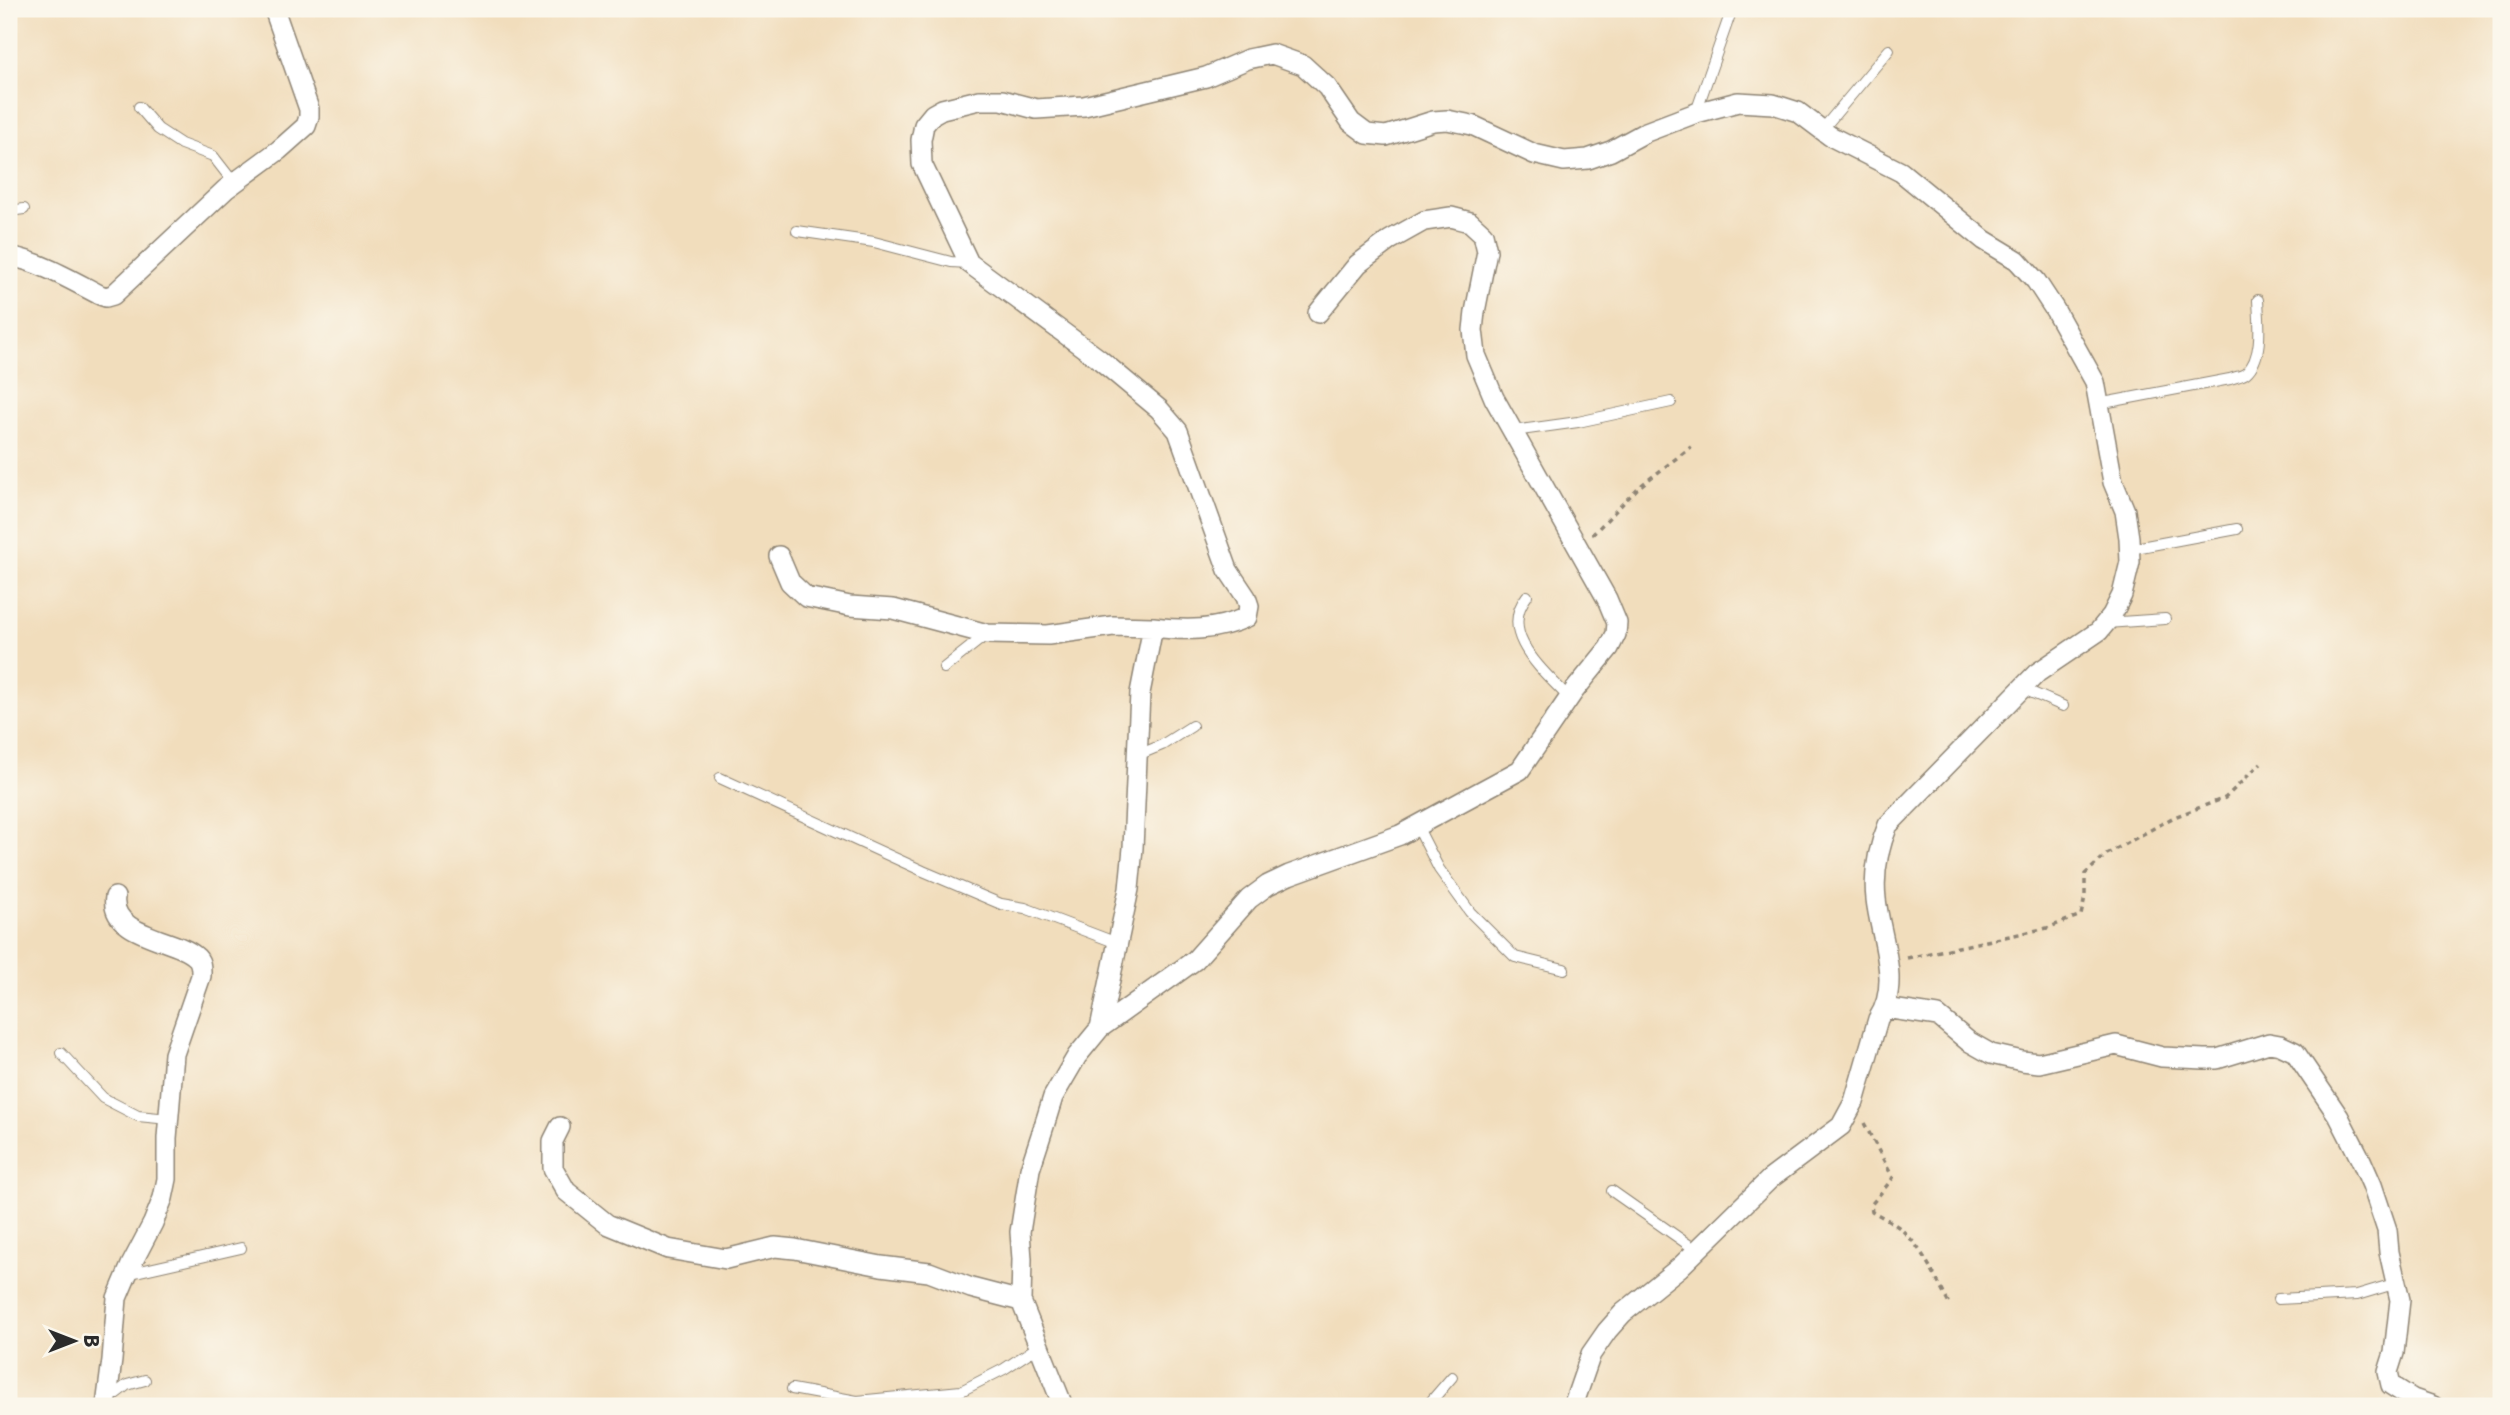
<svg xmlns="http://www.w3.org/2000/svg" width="2510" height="1415" font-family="'Playpen Sans',sans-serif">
  <rect width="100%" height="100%" fill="#fbf7ec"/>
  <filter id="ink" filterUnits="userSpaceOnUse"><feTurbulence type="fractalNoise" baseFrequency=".0143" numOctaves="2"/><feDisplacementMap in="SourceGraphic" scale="14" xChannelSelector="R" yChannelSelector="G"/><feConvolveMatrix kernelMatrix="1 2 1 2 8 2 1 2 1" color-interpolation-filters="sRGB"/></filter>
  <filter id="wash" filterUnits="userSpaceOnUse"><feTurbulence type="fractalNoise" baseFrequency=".00686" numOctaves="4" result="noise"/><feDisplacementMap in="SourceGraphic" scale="28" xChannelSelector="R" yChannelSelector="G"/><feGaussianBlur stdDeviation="1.57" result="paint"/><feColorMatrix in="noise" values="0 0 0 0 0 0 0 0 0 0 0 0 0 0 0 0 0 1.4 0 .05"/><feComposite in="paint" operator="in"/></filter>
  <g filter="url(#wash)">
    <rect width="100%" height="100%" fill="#f1ddbc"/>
  </g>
  <g filter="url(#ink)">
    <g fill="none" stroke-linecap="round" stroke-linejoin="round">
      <g stroke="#8e8474" stroke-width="12">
        <path id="service" d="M139 107 158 129 181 144 213 156 234 183
          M1696 112 1732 9
          M1822 130 1889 50
          M9 211 24 209
          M797 231 874 242 951 262 969 263
          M2098 404 2230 379C2235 377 2243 376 2246 373 2264 357 2259 321 2258 300
          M1513 431 1578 422 1671 402
          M2130 549 2237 529
          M1527 596C1497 634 1544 671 1569 698
          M2106 623 2165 619
          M944 668 987 634
          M2021 688 2063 706
          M1138 755 1162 745 1192 726
          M720 778 923 871 1001 904 1025 908 1117 943
          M1417 826 1439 869 1470 912 1515 957 1564 969
          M61 1053 103 1098 138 1116 169 1119
          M1612 1191 1696 1250
          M127 1274 241 1248
          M2278 1299 2357 1295 2397 1283
          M792 1389 857 1401 961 1391 1004 1369 1039 1346
          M110 1398 127 1385 145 1380
          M1427 1406 1452 1377"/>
      </g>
      <g stroke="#8e8474" stroke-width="22">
        <path id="minor" d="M9 256C41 262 71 280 100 295L106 297 113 295 226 189 279 150 306 126 309 117V109L274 9
          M779 556 790 582 806 597 850 606 893 609 987 634 1048 635 1113 626 1153 627
          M1885 1008 1938 1016 1968 1041 1991 1054 2022 1061 2039 1063 2116 1045 2162 1057 2204 1059H2217L2269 1043 2280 1045 2295 1052 2339 1117 2361 1160 2372 1185 2387 1230 2389 1252 2400 1300 2394 1353 2388 1372 2391 1385 2413 1399 2433 1406
          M1100 1028 1129 889 1133 848 1140 693 1153 627C1187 631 1216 631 1247 617L1249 606 1246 597 1228 570 1178 431 1159 409 1099 359 969 263 922 164 921 140 924 125 933 114 942 109 979 100H1002L1036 109 1084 106 1206 77 1248 59 1272 54 1303 65 1327 87 1351 122 1367 134 1386 136 1433 121 1447 120 1472 125 1534 154 1564 161 1588 159 1611 151 1646 132 1696 113 1738 102 1773 104 1798 112 1830 136 1901 172 1984 240 2017 260 2036 281 2055 310 2095 382 2113 482 2125 511 2129 538 2130 562 2122 595 2112 615 2099 631 2037 673 1888 825C1878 849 1873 872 1876 899 1880 937 1902 984 1878 1019L1854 1102 1841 1126 1770 1179 1680 1267 1623 1313 1607 1331 1591 1354 1573 1406
          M560 1127 553 1141V1168L566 1191 607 1224 668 1249 726 1259 775 1247 795 1249 881 1266 929 1272 971 1288 1021 1301
          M106 1406 112 1360 117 1298 131 1265 153 1223 163 1198 167 1179V1138L174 1054 201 976C201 969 202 961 195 956 177 939 109 936 115 897
          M1063 1406 1021 1301 1022 1259 1020 1232 1030 1169 1044 1126 1053 1097 1077 1056 1100 1028 1195 960 1249 899 1268 885 1289 875 1400 835 1520 770 1574 691 1609 648 1616 634 1617 623 1607 599 1494 398 1476 355 1473 330 1475 312 1487 251 1483 234 1470 222 1451 217 1424 221 1390 240 1358 264 1318 313"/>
      </g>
      <path stroke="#8e8474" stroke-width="3.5" stroke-dasharray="5 5" stroke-linecap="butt" d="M1592 535 1639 487 1691 447
        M1907 958 2047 928 2081 915 2085 897V874L2107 854 2174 817 2225 798 2261 763
        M1864 1123 1893 1178 1871 1205 1872 1211C1880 1216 1889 1220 1897 1226 1922 1245 1936 1279 1950 1306"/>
      <use href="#service" stroke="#fff" stroke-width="10"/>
      <use href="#minor" stroke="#fff" stroke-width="19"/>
    </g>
  </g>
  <rect width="2510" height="1415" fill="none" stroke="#fbf7ec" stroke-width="35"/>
  <g transform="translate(74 1341) rotate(90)" stroke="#fbf7ec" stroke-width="5" paint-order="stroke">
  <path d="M0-5L12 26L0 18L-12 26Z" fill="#2b2b2b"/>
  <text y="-10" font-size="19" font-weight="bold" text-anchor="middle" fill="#2b2b2b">B</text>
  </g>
</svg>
